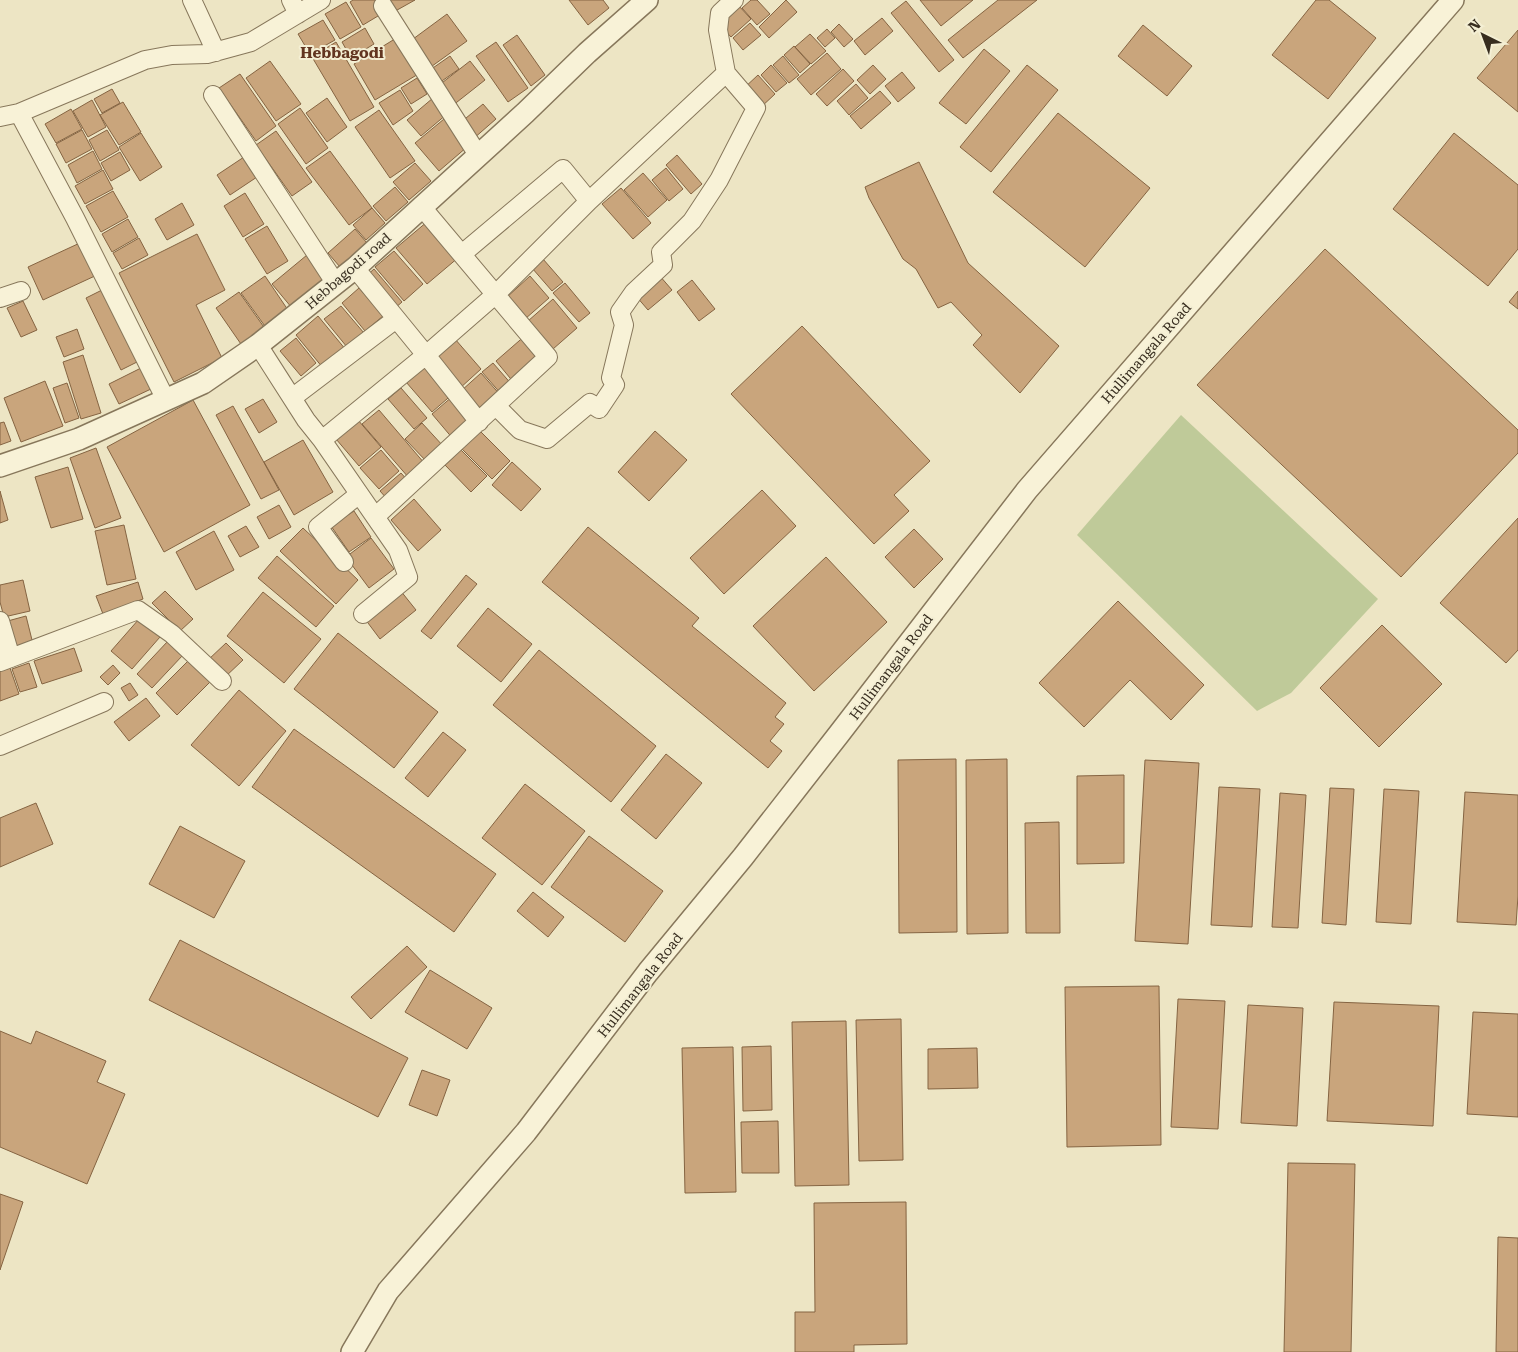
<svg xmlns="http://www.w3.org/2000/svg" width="1518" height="1352" font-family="'Roboto Serif',serif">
  <rect width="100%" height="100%" fill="#ede5c4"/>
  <path fill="#bfca99" d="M1181 415 1378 599 1291 693 1257 711 1077 535Z"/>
  <path fill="#c9a57c" stroke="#856442" d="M353 0H375L383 13 363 25 350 2Z
    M382 0H415L390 14Z
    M569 0H603L609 8 588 25Z
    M751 0H757L770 14 757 25 742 8Z
    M786 0 797 12 769 38 759 27Z
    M920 0H973L941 26Z
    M998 0H1037L963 58 948 40Z
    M1316 0H1329L1376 38 1328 99 1272 55Z
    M906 1 954 60 939 72 891 13Z
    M346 2 361 27 340 39 325 14Z
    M739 6 751 19 731 37 719 24Z
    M447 14 467 41 428 69 409 42Z
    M882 18 893 31 865 55 854 41Z
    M323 20 335 40 310 54 298 34Z
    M750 23 761 35 743 50 733 38Z
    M839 24 853 39 844 47 831 32Z
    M1143 25 1192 66 1167 96 1118 56Z
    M365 28 374 44 351 58 342 42Z
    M827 29 835 38 825 47 817 38Z
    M1518 30V112L1477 78Z
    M810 34 826 51 811 64 795 47Z
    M517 35 545 75 531 86 503 45Z
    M398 37 420 73 375 100 354 64Z
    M336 42 374 107 350 121 312 57Z
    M496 42 528 88 508 102 476 56Z
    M794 46 810 64 800 73 784 55Z
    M984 49 1010 71 966 124 939 103Z
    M827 53 841 69 811 95 797 79Z
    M450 56 459 69 439 83 430 70Z
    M783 56 799 75 789 83 773 65Z
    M270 61 301 104 276 121 246 78Z
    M470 61 485 80 452 106 438 86Z
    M771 65 787 83 776 92 761 75Z
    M873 65 886 79 870 94 857 80Z
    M1027 65 1058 90 991 172 960 147Z
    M843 69 854 81 827 106 816 94Z
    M902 72 915 88 898 102 885 86Z
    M240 74 276 126 256 141 219 88Z
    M758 75 775 94 760 108 743 89Z
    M417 78 427 94 411 104 401 88Z
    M856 84 868 98 849 115 837 101Z
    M112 89 120 103 102 113 94 99Z
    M400 90 413 111 393 125 379 103Z
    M880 91 891 103 861 129 850 116Z
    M327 98 347 127 327 142 306 113Z
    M433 98 447 114 421 136 407 120Z
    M92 100 106 127 88 137 73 111Z
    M123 102 141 132 119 145 100 115Z
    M483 104 496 119 473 139 460 123Z
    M300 108 328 148 306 164 278 124Z
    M71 109 82 129 56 143 45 124Z
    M379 110 415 161 390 178 355 127Z
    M1058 113 1150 188 1085 267 993 192Z
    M444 119 467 147 439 171 415 143Z
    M82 130 92 149 66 163 56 144Z
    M107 130 119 150 100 161 89 140Z
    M276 131 312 182 292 196 256 145Z
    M141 133 162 167 140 181 119 147Z
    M1454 133 1518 185V249L1488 286 1393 209Z
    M93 151 102 169 77 183 68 165Z
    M330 151 372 208 349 225 306 168Z
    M120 152 130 170 111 181 101 163Z
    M677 155 702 184 691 194 666 165Z
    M244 157 257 177 230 195 217 175Z
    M919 162 968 263 1059 346 1020 393 973 345 982 335 951 302 938 308 916 269 903 259 869 198 865 187Z
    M415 163 431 181 409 200 393 182Z
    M666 168 683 189 669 201 652 180Z
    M103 170 113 189 85 204 75 186Z
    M643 173 667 200 648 217 624 190Z
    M395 187 408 202 386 221 373 206Z
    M621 188 651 223 633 239 602 204Z
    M113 191 128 217 101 232 86 206Z
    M245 193 264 224 243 237 224 206Z
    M182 203 194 225 167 240 155 219Z
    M372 208 385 223 366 240 353 225Z
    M128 219 138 237 112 252 102 234Z
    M428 221 459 257 427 284 396 248Z
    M267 226 288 261 267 274 245 239Z
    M355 229 367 243 340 267 328 253Z
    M197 234 225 290 196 305 222 358 174 382 119 273Z
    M139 238 148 255 122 269 113 253Z
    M82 242 97 275 43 300 28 267Z
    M1325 249 1518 430V453L1401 577 1197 385Z
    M394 251 423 284 404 301 375 267Z
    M307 255 327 279 292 308 272 284Z
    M543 259 563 282 552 291 532 268Z
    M374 269 402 302 394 309 365 277Z
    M659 275 672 290 648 310 636 296Z
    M265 276 290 313 267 329 241 293Z
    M530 276 549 298 525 319 506 298Z
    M692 280 715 309 699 321 677 292Z
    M565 283 590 313 579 322 553 293Z
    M108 287 143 359 121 370 86 298Z
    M359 288 383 316 365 331 342 303Z
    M1518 291V309L1509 302Z
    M239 292 266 330 243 347 216 308Z
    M553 299 577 328 553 349 528 321Z
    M23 301 37 330 21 337 7 308Z
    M341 306 364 333 347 347 324 319Z
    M318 316 346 350 323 368 296 335Z
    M802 326 930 461 894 495 909 511 874 544 731 394Z
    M77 329 84 349 64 357 56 337Z
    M527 334 547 356 515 384 496 361Z
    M296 338 316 363 301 376 280 351Z
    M455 339 481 369 459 389 433 359Z
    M83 355 101 413 81 419 63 362Z
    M429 362 455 392 432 412 406 382Z
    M493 363 513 386 502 395 482 372Z
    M141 368 151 389 119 404 109 384Z
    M481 373 502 397 482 414 461 391Z
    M45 381 63 426 21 442 4 398Z
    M67 383 79 418 65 423 53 388Z
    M401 388 427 418 414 429 388 399Z
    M453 396 475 422 454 440 432 414Z
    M263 399 277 422 259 433 245 409Z
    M193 400 250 505 164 552 107 447Z
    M233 406 279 490 261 499 216 415Z
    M379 410 425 464 409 478 362 424Z
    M358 420 381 447 359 466 336 439Z
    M4 422 11 441 0 445V423Z
    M422 423 444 447 427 462 405 439Z
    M479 430 510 461 492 479 461 448Z
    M655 431 687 460 649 501 618 472Z
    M303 440 333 492 294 515 264 462Z
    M96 448 121 518 95 528 70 458Z
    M381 450 399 471 379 489 360 468Z
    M461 450 487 476 471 492 445 465Z
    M512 462 541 489 521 511 492 485Z
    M68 467 83 519 51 528 35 477Z
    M401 473 409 482 388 500 380 491Z
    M762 490 796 526 724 594 690 558Z
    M0 491 8 520 0 523Z
    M414 499 441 530 418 551 391 520Z
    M279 505 291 527 269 539 257 517Z
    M354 511 371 537 349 552 331 526Z
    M1518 518V650L1506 663 1440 603Z
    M124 525 136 579 107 585 95 531Z
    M246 526 259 547 240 557 228 536Z
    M588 527 699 618 692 626 786 703 775 717 784 724 770 741 782 751 768 768 542 582Z
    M303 528 358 580 336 604 280 551Z
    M914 529 943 559 914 588 885 557Z
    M214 531 234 570 196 590 176 552Z
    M371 538 394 569 369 588 346 557Z
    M277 556 334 606 316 627 258 578Z
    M826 557 887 622 814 691 753 626Z
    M466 575 477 584 431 639 421 631Z
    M23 580 30 611 4 617 0 602V585Z
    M138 582 143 599 103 614 96 596Z
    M400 590 416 610 380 639 365 619Z
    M165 591 193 619 180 631 152 603Z
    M263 592 321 639 284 683 227 636Z
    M1118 601 1204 685 1171 720 1130 680 1084 727 1039 683Z
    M488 608 532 644 501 682 457 646Z
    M26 616 33 644 10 650 4 622Z
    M139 619 160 637 132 669 111 651Z
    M1382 625 1442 684 1379 747 1320 688Z
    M338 633 438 712 394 768 294 689Z
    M168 641 183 655 152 688 137 674Z
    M226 643 243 660 224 678 208 660Z
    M74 648 82 671 42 684 34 661Z
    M539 650 656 746 611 802 493 705Z
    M191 658 213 679 177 715 156 693Z
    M29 663 37 687 20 692 12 669Z
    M113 665 120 673 108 685 100 677Z
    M10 668 19 694 0 701V671Z
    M130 683 138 695 129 701 121 688Z
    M239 690 286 731 239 786 191 745Z
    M146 698 160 716 129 741 114 722Z
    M294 729 496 874 454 932 252 787Z
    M443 732 466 750 428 797 405 778Z
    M666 754 702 783 656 839 621 810Z
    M956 759 957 932 899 933 898 760Z
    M1007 759 1008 933 967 934 966 760Z
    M1145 760 1199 763 1188 944 1135 941Z
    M1124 775V863L1077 864V776Z
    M525 784 585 831 542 885 482 838Z
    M1219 787 1260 789 1252 927 1211 925Z
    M1330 788 1354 789 1346 925 1322 923Z
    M1384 789 1419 791 1411 924 1376 922Z
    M1465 792 1518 795V896L1516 925 1457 922Z
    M1280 793 1306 795 1298 928 1272 927Z
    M36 803 53 844 0 867V818Z
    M1059 822 1060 933H1026L1025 823Z
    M180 826 245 861 214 918 149 884Z
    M589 836 663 891 625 942 551 887Z
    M533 892 564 917 548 937 517 911Z
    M180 940 408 1058 378 1117 149 1000Z
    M407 946 427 967 371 1019 351 997Z
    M430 970 492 1008 467 1049 405 1012Z
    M1159 986 1161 1145 1067 1147 1065 987Z
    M1178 999 1225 1001 1218 1129 1171 1127Z
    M1334 1002 1439 1006 1433 1126 1327 1121Z
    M1248 1005 1303 1008 1297 1126 1241 1123Z
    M1473 1012 1518 1014V1117L1467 1114Z
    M901 1019 903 1160 859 1161 856 1020Z
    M846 1021 849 1185 795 1186 792 1022Z
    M0 1031 31 1044 36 1031 106 1061 97 1082 125 1094 87 1184 0 1147Z
    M771 1046 772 1110 743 1111 742 1047Z
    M733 1047 736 1192 685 1193 682 1048Z
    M977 1048 978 1088 928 1089V1049Z
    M422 1070 450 1080 437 1116 409 1105Z
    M778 1121 779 1173H742L741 1122Z
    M1288 1163 1355 1164 1351 1352H1284Z
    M0 1194 23 1202 0 1270Z
    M906 1202 907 1344 854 1345V1352H795V1312H815L814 1203Z
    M1498 1237 1518 1238V1352H1496Z"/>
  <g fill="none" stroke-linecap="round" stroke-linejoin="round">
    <g stroke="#87775b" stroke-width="20">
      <path id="minor" d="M192 0 216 52
        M291 0 298 14
        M383 6 478 155
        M213 95 336 284
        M19 113 75 218 166 400
        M0 117 19 113 145 60 172 55 207 54 251 42 321 0
        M589 201 726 73
        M355 268 426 355 479 422
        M0 298 21 291
        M258 345 306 420 322 440 426 355 496 294 589 201 563 169 462 254
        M292 398 396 319
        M496 406 520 430 547 439 590 403 599 409 615 385 611 378 624 325 620 312 634 292 663 265 661 252 692 221 719 180 756 108 726 73 718 30 720 13 734 0
        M322 440 398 550 408 577 363 614
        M375 517 548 357 421 206
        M344 562 318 527 358 495
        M0 621 11 658
        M0 662 138 610 172 634 222 681
        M0 746 104 702"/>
    </g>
    <g stroke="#87775b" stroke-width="24">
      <path id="tertiary" d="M0 466 79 439 203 383 258 345 355 268 525 113 587 53 647 0
        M352 1352 388 1291 526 1132 648 972 743 857 839 734 1027 490 1453 0"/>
    </g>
    <use href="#minor" stroke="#f8f2d7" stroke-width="18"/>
    <use href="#tertiary" stroke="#f8f2d7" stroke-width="21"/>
  </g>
  <g text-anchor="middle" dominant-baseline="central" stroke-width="4" stroke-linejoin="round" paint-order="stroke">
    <g font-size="14" fill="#372d1f" stroke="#f4efd4">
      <text transform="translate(348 271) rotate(-41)">Hebbagodi road</text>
      <text transform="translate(1146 353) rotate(-49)">Hullimangala Road</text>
      <text transform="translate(891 667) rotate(-53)">Hullimangala Road</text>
      <text transform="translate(640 985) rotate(-52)">Hullimangala Road</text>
    </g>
    <g font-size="15" font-weight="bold" fill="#623520" stroke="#f4efd4">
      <text x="342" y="53">Hebbagodi</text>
    </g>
  </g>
  <g transform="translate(1483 35) rotate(318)" stroke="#f4efd4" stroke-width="4" paint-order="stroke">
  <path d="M0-4L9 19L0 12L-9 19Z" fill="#372d1f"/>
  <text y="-8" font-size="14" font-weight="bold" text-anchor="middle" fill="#372d1f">N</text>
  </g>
</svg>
